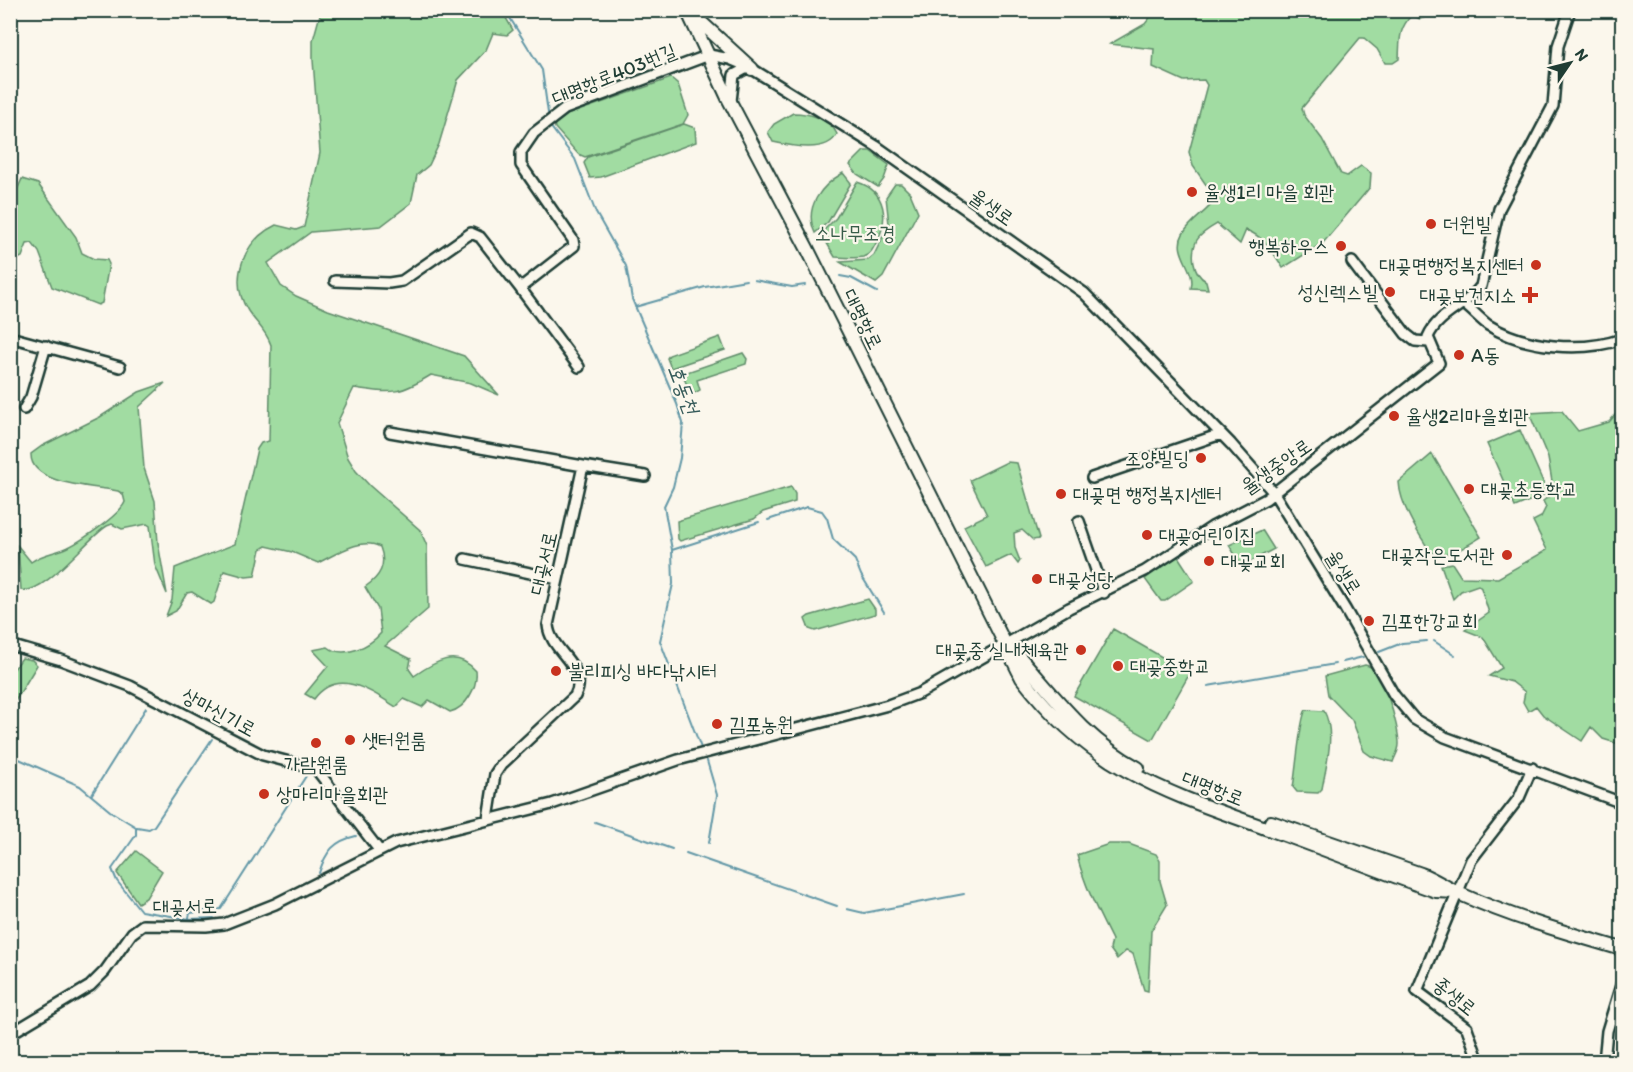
<svg xmlns="http://www.w3.org/2000/svg" width="1633" height="1072" font-family="Itim,'Poor Story',sans-serif">
  <rect width="100%" height="100%" fill="#fbf7ec"/>
  <filter id="ink" filterUnits="userSpaceOnUse"><feTurbulence type="fractalNoise" baseFrequency=".0167" numOctaves="2"/><feDisplacementMap in="SourceGraphic" scale="12" xChannelSelector="R" yChannelSelector="G"/><feConvolveMatrix kernelMatrix="1 2 1 2 8 2 1 2 1" color-interpolation-filters="sRGB"/></filter>
  <g filter="url(#ink)">
    <path fill="#a1dca2" stroke="#608c6b" stroke-width="1.5" d="M1434 10 1436 14 1420 19 1412 15C1398 29 1400 41 1399 59L1393 63H1385L1377 49 1364 38H1360L1302 108 1304 115 1322 139 1341 174 1347 176 1361 166 1371 173 1370 187 1366 192 1323 243 1283 268C1273 252 1265 237 1246 230L1240 244 1217 224C1210 228 1201 233 1197 240 1190 253 1193 274 1206 281L1208 289 1191 288C1197 270 1172 253 1183 234 1191 220 1207 212 1216 199L1193 166 1189 152 1207 85 1204 80 1184 81 1153 67 1154 49 1110 44 1145 24 1155 11Z
      M321 11H502L513 30 507 35 493 33 486 50 458 80 439 144 429 165 417 175 411 203 381 226 311 232 268 263 281 286 296 296 328 310 464 356 499 395 471 383 431 375C397 396 392 393 354 388L337 423 348 458 356 471 370 486 420 530 427 546 428 609 385 646 411 659 409 669 414 676C434 662 456 648 476 671 478 687 466 708 450 712L429 700 422 707 404 699 396 707C371 691 338 667 314 699L305 694 328 666 313 650 328 647C343 659 369 647 381 633L378 609 365 587C380 577 387 565 380 547 361 536 335 555 318 563L292 552 266 546 261 549 255 576 246 577 224 571 214 602 211 604 192 592 187 593 176 611 166 616 172 600 175 568 235 544 257 449 261 443 269 441 271 345C266 330 256 323 248 311 228 279 244 240 276 225L296 230 304 227 320 153 313 60V40Z
      M671 78 678 84 688 115 683 124 585 157 578 154 555 128 554 123 564 116Z
      M793 113C808 113 830 118 837 134 828 154 791 146 773 142L768 132 774 124Z
      M684 124 695 128 696 142 601 177 590 178 584 163 588 157Z
      M864 151H870L889 165 884 179 878 187 857 174 850 165Z
      M843 173 851 183 828 222 815 233C803 207 822 185 843 173Z
      M22 179 38 184 76 237 82 253 94 259 107 260 109 264 102 303 98 305 52 287 39 252 32 243 27 244 22 257 11 262V189L17 190Z
      M857 182C887 191 889 220 876 243 873 249 870 255 863 257 855 259 844 257 835 257L821 233 836 218Z
      M895 184H901L910 193 918 212 883 277 876 283 840 262 868 260 874 255 889 224 886 197Z
      M720 337 725 350 671 368 667 358 669 355Z
      M743 353 747 359 746 364 697 380 700 390 691 395 684 378 687 372Z
      M165 383 139 407 144 468 155 501 158 543 167 594 155 565 150 526 147 524 122 529 112 524 107 526C87 538 44 596 21 590L18 546 31 562C42 554 49 554 61 550 75 546 120 515 125 502L123 494 118 491C97 486 30 486 31 454L42 446 100 417 139 392Z
      M1622 407V745L1603 739 1591 727 1582 741 1543 715 1536 706 1528 711 1523 702 1525 692 1512 682 1489 676 1502 668 1483 637 1465 630 1489 613 1481 588 1478 585 1461 591 1453 599 1441 565 1452 563 1461 577 1498 578 1547 550 1533 521 1541 517 1546 507 1543 501 1554 493 1548 458 1529 413 1562 411 1578 431 1609 422Z
      M1520 430 1548 493 1515 507 1487 444Z
      M1432 454 1481 537C1467 546 1447 560 1430 551 1417 532 1400 505 1399 482Z
      M1007 462 1017 463 1039 539 1033 540 1022 530 1014 533 1015 548 1020 561 1018 564 1011 555 986 567 964 526 987 515 970 480Z
      M791 487 795 494V502L763 512 754 519 680 541 678 539 677 521Z
      M1262 530 1274 549 1242 566 1229 545Z
      M1177 555 1194 581 1165 601H1161L1145 579Z
      M868 599 875 609V614L815 631 809 629 805 619 809 616Z
      M1113 629 1190 673 1152 740 1074 696Z
      M22 658 32 660 37 665 11 708V673Z
      M1365 665C1383 666 1399 728 1399 744 1399 751 1395 756 1393 762L1371 756 1364 751 1352 720 1328 695 1325 676Z
      M1306 710 1324 711C1336 733 1326 766 1322 789L1318 793 1297 792 1293 787C1296 773 1300 716 1306 710Z
      M1109 844H1129L1156 854 1160 861V881L1167 905 1151 931 1148 991 1144 990 1133 954 1126 951 1117 959 1110 949 1112 940C1099 914 1084 885 1077 855Z
      M136 851 162 871 146 898 138 903 117 873Z"/>
    <g fill="none" stroke-linecap="round" stroke-linejoin="round">
      <path stroke="#6398a7" stroke-width="2" d="M505 10 542 70 548 113
        M550 126 575 159 596 213 626 266 632 299 677 404 683 423 680 458 673 487 664 506 672 550 673 584 660 641 701 748
        M840 276 851 278 877 292
        M754 280 792 287 805 285
        M635 307 705 287 746 280
        M768 520 807 507 822 511 827 518 833 539 855 560 861 575 884 612
        M672 550 759 522
        M1434 641 1455 655
        M1379 652 1402 643 1427 641
        M1343 662 1363 657
        M1208 686 1335 664
        M10 755 80 786 110 811 136 827V835L112 869 117 881 141 911 189 919 214 918
        M707 761 717 795 709 843
        M92 794 146 708
        M595 822 672 849
        M137 827 149 829 154 826 212 739
        M686 853 837 906
        M319 873C326 851 334 841 356 836
        M847 909 864 913 964 894
        M189 918 190 913 221 909 306 776"/>
      <g stroke="#1f3d34" stroke-width="14">
        <path id="minor" d="M731 101 734 75 745 69H752
          M1352 262 1406 334 1415 341 1428 342
          M335 281 389 283 402 281 471 233 480 237 520 288 574 246 573 240 521 165V152L534 133 565 109 709 55 730 59 749 67 876 146 1084 293 1231 444 1274 493 1345 609 1394 695 1414 719 1445 737 1622 803
          M520 288 579 367
          M1464 304C1472 310 1480 319 1488 325 1525 348 1581 353 1622 339
          M10 337 120 367
          M24 409 31 397 46 346
          M390 432 583 466 548 625C550 652 590 667 575 696L501 765 495 774 488 819
          M583 466 645 476
          M1092 478 1221 434
          M1079 521 1104 593
          M465 559 558 579
          M10 645 61 660 130 686 263 755 316 769 379 850
          M10 1034 90 986 105 971 132 933 143 925 206 926 224 924 275 904 396 843 552 804 678 760 888 705 920 693 1069 608 1145 571 1212 527 1266 499 1439 363 1428 337C1438 313 1467 306 1481 286L1499 209 1553 106 1558 46 1570 10
          M1479 1062 1467 1028 1417 991 1471 860 1519 798 1532 768
          M1604 1062 1607 1031 1622 982"/>
      </g>
      <g stroke="#1f3d34" stroke-width="16">
        <path id="major" d="M687 10 728 98 807 248 1022 678C1093 771 1168 793 1274 831 1328 850 1381 872 1436 891L1456 892
          M693 15 752 69
          M1014 651C1054 695 1084 739 1138 768
          M1271 822 1421 874C1434 879 1445 887 1458 893 1511 917 1567 933 1622 949"/>
      </g>
      <use href="#minor" stroke="#fbf7ec" stroke-width="9"/>
      <use href="#major" stroke="#fbf7ec" stroke-width="12"/>
    </g>
  </g>
  <g fill="#c8321e" stroke="#fbf7ec" stroke-width="2">
    <circle cx="1192" cy="192" r="6"/>
    <circle cx="1431" cy="224" r="6"/>
    <circle cx="1341" cy="246" r="6"/>
    <circle cx="1536" cy="265" r="6"/>
    <circle cx="1390" cy="292" r="6"/>
    <path d="M1527 286h6v6h6v6h-6v6h-6v-6h-6v-6h6z"/>
    <circle cx="1459" cy="355" r="6"/>
    <circle cx="1394" cy="416" r="6"/>
    <circle cx="1201" cy="458" r="6"/>
    <circle cx="1469" cy="489" r="6"/>
    <circle cx="1061" cy="494" r="6"/>
    <circle cx="1147" cy="535" r="6"/>
    <circle cx="1507" cy="555" r="6"/>
    <circle cx="1209" cy="561" r="6"/>
    <circle cx="1037" cy="579" r="6"/>
    <circle cx="1369" cy="621" r="6"/>
    <circle cx="1081" cy="650" r="6"/>
    <circle cx="1118" cy="666" r="6"/>
    <circle cx="556" cy="671" r="6"/>
    <circle cx="717" cy="724" r="6"/>
    <circle cx="350" cy="740" r="6"/>
    <circle cx="316" cy="743" r="6"/>
    <circle cx="264" cy="794" r="6"/>
  </g>
  <g text-anchor="middle" dominant-baseline="central" stroke-width="4.5" stroke-linejoin="round" paint-order="stroke">
    <g font-size="20" fill="#1f3d34" stroke="#fbf7ec">
      <text transform="translate(614 74) rotate(-22)">대명항로403번길</text>
      <text transform="translate(992 207) rotate(35)">율생로</text>
      <text transform="translate(863 319) rotate(64)">대명항로</text>
      <text transform="translate(1276 466) rotate(-35)">율생중앙로</text>
      <text transform="translate(543 563) rotate(-77)">대곶서로</text>
      <text transform="translate(1344 572) rotate(58)">율생로</text>
      <text transform="translate(219 712) rotate(28)">상마신기로</text>
      <text transform="translate(1213 788) rotate(21)">대명항로</text>
      <text transform="translate(185 906) rotate(-1)">대곶서로</text>
      <text transform="translate(1455 996) rotate(39)">종생로</text>
    </g>
    <g font-size="20" fill="#1f3d34" stroke="#fbf7ec" text-anchor="start">
      <text x="1204" y="192">율생1리 마을 회관</text>
      <text x="1443" y="224">더원빌</text>
      <text x="1329" y="246" text-anchor="end">행복하우스</text>
      <text x="1524" y="265" text-anchor="end">대곶면행정복지센터</text>
      <text x="1378" y="292" text-anchor="end">성신렉스빌</text>
      <text x="1516" y="295" text-anchor="end">대곶보건지소</text>
      <text x="1471" y="355">A동</text>
      <text x="1406" y="416">율생2리마을회관</text>
      <text x="1189" y="458" text-anchor="end">조양빌딩</text>
      <text x="1481" y="489">대곶초등학교</text>
      <text x="1073" y="494">대곶면 행정복지센터</text>
      <text x="1159" y="535">대곶어린이집</text>
      <text x="1495" y="555" text-anchor="end">대곶작은도서관</text>
      <text x="1221" y="561">대곶교회</text>
      <text x="1049" y="579">대곶성당</text>
      <text x="1381" y="621">김포한강교회</text>
      <text x="1069" y="650" text-anchor="end">대곶중 실내체육관</text>
      <text x="1130" y="666">대곶중학교</text>
      <text x="568" y="671">불리피싱 바다낚시터</text>
      <text x="729" y="724">김포농원</text>
      <text x="362" y="740">샛터원룸</text>
      <text x="316" y="764" text-anchor="middle">가람원룸</text>
      <text x="276" y="794">상마리마을회관</text>
    </g>
    <g font-size="20" fill="#395d4a" stroke="#fbf7ec">
      <text x="855" y="233">소나무조경</text>
    </g>
    <g font-size="21" font-style="italic" fill="#365b5a" stroke="#fbf7ec">
      <text transform="translate(684 389) rotate(69)">호동천</text>
    </g>
  </g>
  <rect width="1633" height="1072" fill="none" stroke="#fbf7ec" stroke-width="36"/>
  <rect x="18" y="18" width="1597" height="1036" fill="none" stroke="#1f3d34" stroke-width="2" filter="url(#ink)"/>
  <g transform="translate(1570 63) rotate(55)" stroke="#fbf7ec" stroke-width="4.5" paint-order="stroke">
  <path d="M0-4.5L10 22L0 15L-10 22Z" fill="#1f3d34"/>
  <text y="-9" font-size="16" font-weight="bold" text-anchor="middle" fill="#1f3d34">N</text>
  </g>
</svg>
